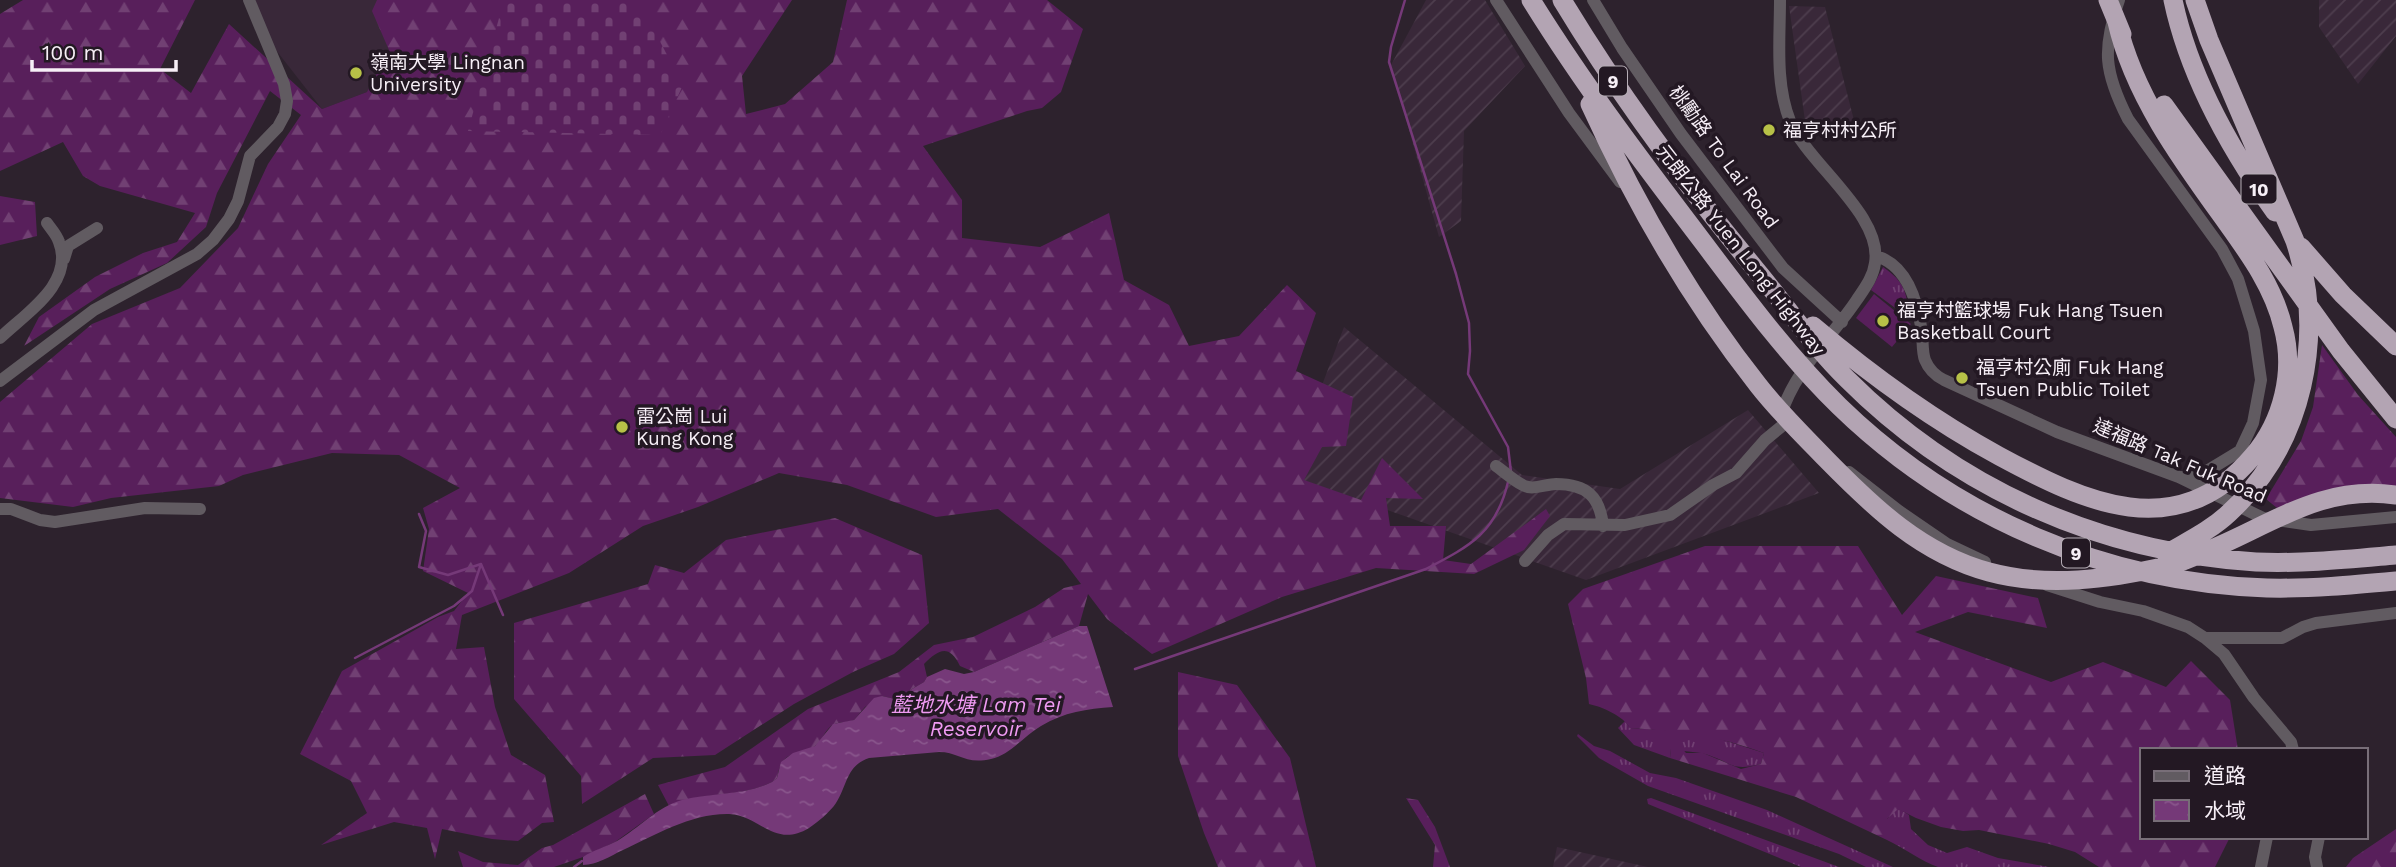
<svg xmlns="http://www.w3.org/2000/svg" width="2396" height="867" font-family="'Work Sans','Noto Sans TC',sans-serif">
  <defs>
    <pattern id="industrial-furrows" width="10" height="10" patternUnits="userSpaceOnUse" patternTransform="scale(1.75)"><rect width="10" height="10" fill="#392839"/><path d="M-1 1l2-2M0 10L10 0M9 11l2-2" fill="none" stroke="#4d3d4d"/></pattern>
    <pattern id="grass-tufts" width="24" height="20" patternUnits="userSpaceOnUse" patternTransform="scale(1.75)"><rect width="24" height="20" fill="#581f5b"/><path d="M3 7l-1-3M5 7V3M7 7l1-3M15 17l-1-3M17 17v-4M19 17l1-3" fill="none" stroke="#714073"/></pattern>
    <pattern id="forest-firs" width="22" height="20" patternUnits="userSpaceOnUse" patternTransform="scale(1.75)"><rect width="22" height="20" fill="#581f5b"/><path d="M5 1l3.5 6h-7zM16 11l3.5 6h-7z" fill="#714073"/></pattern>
    <pattern id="cemetery-stones" width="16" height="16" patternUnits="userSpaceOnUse" patternTransform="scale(1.75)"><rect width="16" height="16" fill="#581f5b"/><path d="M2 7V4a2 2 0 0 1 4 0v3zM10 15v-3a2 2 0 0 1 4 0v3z" fill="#714073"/></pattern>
    <pattern id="water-ripples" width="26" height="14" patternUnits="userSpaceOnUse" patternTransform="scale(1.75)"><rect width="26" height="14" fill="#753978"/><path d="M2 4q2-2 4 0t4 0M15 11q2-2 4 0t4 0" fill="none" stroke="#89568c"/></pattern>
  </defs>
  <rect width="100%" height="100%" fill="#2d222d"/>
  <path fill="#392839" d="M255 0H447L471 53 322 109 272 45Z"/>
  <path fill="url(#industrial-furrows)" d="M1426 0H1485L1525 66 1464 131 1461 221 1439 237 1391 65Z
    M2319 0H2396V36L2358 84 2319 27Z
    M1789 6 1825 7 1858 136 1807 135Z
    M1344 327 1522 475 1620 489 1748 410 1819 493 1586 580 1288 475Z
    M1557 847 1648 867H1553Z"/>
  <path fill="url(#grass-tufts)" d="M1883 267C1906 283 1906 292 1910 319L1871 290Z
    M1625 721 1630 728 1680 731 1717 738 1764 753 1761 764C1730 772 1732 762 1705 754 1695 751 1682 752 1671 749L1670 758 1634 745 1618 728Z
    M1578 734 1594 746 1610 751 1650 773 1676 778 1767 810 1893 867H1866L1839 854 1648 786 1599 758 1577 736Z
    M1651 798 1839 867H1801L1648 804 1647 799Z
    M1898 808 1909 815 1911 829 1928 845 1947 853 1967 847 1998 858 2049 867H1938C1921 861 1904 848 1887 840V819Z"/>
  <path fill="url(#forest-firs)" d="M23 0H195L160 69 191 93 229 24 322 109 367 92 389 50 372 11 377 0H792L742 76 746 114 785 104 833 62 847 0H1047L1083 29 1061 92 1042 108 1027 111 923 146 962 200V238L1040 247 1109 213 1124 280 1169 305 1189 346 1239 336 1287 285 1316 313 1296 371 1353 397 1346 446 1322 447 1304 480 1361 500 1382 458 1423 499 1386 498 1390 526H1446L1443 560 1471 564 1546 509 1550 516 1524 550 1474 574 1376 568 1282 597 1152 654 1107 619 1088 594 1079 626 974 672 960 666C949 643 938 650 924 664L927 677 924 682 895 699 882 696 865 707 854 720C845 724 836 720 829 728 824 733 821 742 815 746 796 758 782 748 777 778L772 782C739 798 701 791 669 806L658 785 725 767 808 709 899 672 934 645 973 637 1035 607 1064 588 1081 584 1062 559 998 509 936 517 847 485 779 473 698 507 643 526 569 573 462 615 456 649 484 647 495 707 511 755 545 775 554 822 542 823 518 841 492 839 442 829 435 859 427 828 394 822 321 845 367 813 351 781 300 754 342 671 438 617 454 611 468 593 423 571 429 529 423 508 460 488 399 455 332 453 243 475 219 486 111 498 73 507 0 498V402L92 324 180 288 238 228 268 164 301 115 270 91 217 193 206 227 167 263 110 289 24 346 39 317 95 277 143 253 177 242 195 213 100 186 83 176 63 142 0 171V14Z
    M0 196 35 202 37 236 0 245Z
    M2322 345 2358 395 2396 437V488L2277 508 2266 499 2301 441 2313 407Z
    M835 518 922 555 929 623 894 654 853 672 794 704 715 755 653 758 582 804 581 776 514 699V623L648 584 655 565 684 573 726 540Z
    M1705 546H1858L1902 615 1936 576 2038 598 2047 628 1968 612 1915 632 2051 682 2103 662 2166 687 2191 661 2230 700 2238 750H2142V837H2230L2215 867H2099L2075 852 2049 844 1979 830 1963 831 1941 827 1916 818 1898 809 1887 819V840L1796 797 1670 758 1671 749 1680 746 1686 753H1703L1741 769 1761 764 1764 753C1720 736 1677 731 1630 728 1623 716 1603 707 1589 704L1586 678 1568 604 1583 589Z
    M1178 672 1237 685 1290 758 1316 867H1218L1204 833 1178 756Z
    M645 794 654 814 615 842 583 857 554 867H463L458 851 483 862 518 865 542 848 553 845Z
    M1406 798 1418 800 1435 827 1450 867H1433L1435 845Z
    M2396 829V867H2346L2353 858Z"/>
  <path fill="url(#cemetery-stones)" d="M504 0H638L683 85 660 135 468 131Z"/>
  <path fill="#581f5b" d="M1874 294 1911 324 1892 347 1856 318Z"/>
  <path fill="url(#water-ripples)" d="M1079 626H1087L1113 707C1087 709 1064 712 1041 726 1024 736 1010 755 991 759 965 765 959 752 939 752L869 758C846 766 848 784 836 803 830 812 818 822 809 828 774 849 760 815 729 814 692 813 655 835 623 850 610 856 597 865 583 865V857C593 850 606 847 617 841 639 828 657 807 682 800 712 792 743 796 772 782L777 778 781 762 793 753 815 746 833 724 854 720 874 698 882 696 895 699 924 682 927 677 945 669 964 674 974 672Z"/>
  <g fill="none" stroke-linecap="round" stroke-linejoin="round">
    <path stroke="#753978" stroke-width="2.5" d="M1405 0 1391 47 1389 62 1456 274 1469 323 1470 351 1468 374 1508 447 1511 472
      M419 514 426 531 419 567 448 575 481 564 503 615
      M355 658 454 606 472 591 481 564
      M1135 669 1426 569C1470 546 1496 533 1508 482
      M574 867 582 861"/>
    <path stroke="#615b61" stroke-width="12" d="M1496 0 1569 113 1620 182
      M1593 0 1622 48 1681 134 1783 268 1842 322
      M1780 0C1780 40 1775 83 1790 121 1808 164 1883 215 1875 263 1873 278 1864 289 1856 301 1831 338 1794 371 1781 415
      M2119 0C2102 49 2104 72 2128 119L2222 249 2238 279 2254 331 2261 380 2253 423 2240 451 2197 477H2182
      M1876 256C1907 265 1918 303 1922 333 1923 342 1922 352 1925 360 1929 370 1936 376 1944 380L2057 432 2179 477 2263 518 2311 525 2396 517
      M64 259 68 246 97 228
      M0 338C26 313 75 283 59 242 57 235 51 229 47 223
      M0 381 94 310 197 254 213 240 229 219 238 201 250 156 278 127 285 114 287 101 284 84 249 0
      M1496 466C1505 472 1518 485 1528 487 1537 489 1547 484 1556 484 1587 484 1600 497 1603 526
      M1849 472 1899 511 1947 544 1985 562
      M0 509H11L40 520 55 522 145 508 200 509
      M1525 561 1548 535 1564 524 1625 525 1670 515 1713 485 1736 473 1765 440 1782 426
      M2047 585 2100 602 2143 611 2188 627 2205 638 2224 654 2254 698 2291 742 2293 750
      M2205 638H2282L2303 627 2316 623 2396 613
      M2261 867 2267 837
      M2317 867 2315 857 2319 837"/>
    <path stroke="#b3a4b3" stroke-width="19" d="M1531 0C1583 84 1643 163 1703 242 1746 299 1788 356 1839 406 1954 518 2107 583 2267 588 2310 589 2353 585 2396 581
      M1562 0C1620 96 1686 185 1757 271 1787 307 1814 347 1847 379 1957 489 2101 553 2256 562 2303 564 2350 559 2396 555
      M2108 0 2122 34
      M2173 0C2189 76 2230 149 2275 212
      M1590 104C1635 203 1691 300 1758 385 1779 412 1803 435 1826 459 1874 508 1922 554 1989 572 2048 588 2109 579 2167 566 2179 563 2191 558 2202 553 2269 527 2319 484 2396 495
      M2164 105 2341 351 2396 419
      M2301 247 2343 295 2396 346
      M1813 326C1872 376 1931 419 1999 456 2084 502 2177 546 2253 456 2283 421 2295 371 2283 327 2273 285 2247 251 2222 216 2180 158 2133 93 2117 22
      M2166 554C2188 541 2211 530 2229 513 2304 444 2326 335 2295 241L2209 40 2195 0"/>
  </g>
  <g fill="#b7c147" stroke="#231823" stroke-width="2.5">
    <circle cx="356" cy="73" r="7"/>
    <circle cx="1769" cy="130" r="7"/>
    <circle cx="1883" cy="321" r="7"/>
    <circle cx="1962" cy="378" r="7"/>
    <circle cx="622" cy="427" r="7"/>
  </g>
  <g text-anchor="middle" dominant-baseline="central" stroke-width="7" stroke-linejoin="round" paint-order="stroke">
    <g fill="#231823" stroke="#b7aeb7" stroke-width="2">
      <rect x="1599" y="66.5" width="28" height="29" rx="5"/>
      <rect x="2241.5" y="174.5" width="35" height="29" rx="5"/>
      <rect x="2062" y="538.5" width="28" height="29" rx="5"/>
    </g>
    <g font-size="18" font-weight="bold" fill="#f7eff7">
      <text x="1613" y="81">9</text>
      <text x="2259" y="189">10</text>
      <text x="2076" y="553">9</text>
    </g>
    <g font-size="19" fill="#f7eff7" stroke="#231823" text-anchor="start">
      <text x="370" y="62">嶺南大學 Lingnan<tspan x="370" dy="22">University</tspan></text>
      <text x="1783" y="130">福亨村村公所</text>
      <text x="1897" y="310">福亨村籃球場 Fuk Hang Tsuen<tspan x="1897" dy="22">Basketball Court</tspan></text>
      <text x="1976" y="367">福亨村公廁 Fuk Hang<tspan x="1976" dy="22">Tsuen Public Toilet</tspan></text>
      <text x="636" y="416">雷公崗 Lui<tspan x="636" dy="22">Kung Kong</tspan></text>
    </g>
    <g font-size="19" fill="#f7eff7" stroke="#231823">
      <text transform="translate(1724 157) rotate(54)">桃勵路 To Lai Road</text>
      <text transform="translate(1741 250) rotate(52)">元朗公路 Yuen Long Highway</text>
      <text transform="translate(2180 461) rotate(23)">達福路 Tak Fuk Road</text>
    </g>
    <g font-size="21" font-style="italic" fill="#ef9af2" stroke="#231823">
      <text x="976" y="704">藍地水塘 Lam Tei<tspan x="976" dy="24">Reservoir</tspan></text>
    </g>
  </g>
  <rect x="2140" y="748" width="228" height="91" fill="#231823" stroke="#786e78" stroke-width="2"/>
  <rect x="2154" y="771" width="35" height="10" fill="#615b61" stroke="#786e78" stroke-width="2"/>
  <text x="2204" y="783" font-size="21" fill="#f7eff7">道路</text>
  <rect x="2154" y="800" width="35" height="21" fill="url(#water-ripples)" stroke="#786e78" stroke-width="2"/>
  <text x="2204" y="818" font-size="21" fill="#f7eff7">水域</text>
  <path d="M32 60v10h144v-10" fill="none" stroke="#f7eff7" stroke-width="3.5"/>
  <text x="42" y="60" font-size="21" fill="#f7eff7" stroke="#231823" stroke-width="5" paint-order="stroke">100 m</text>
</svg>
